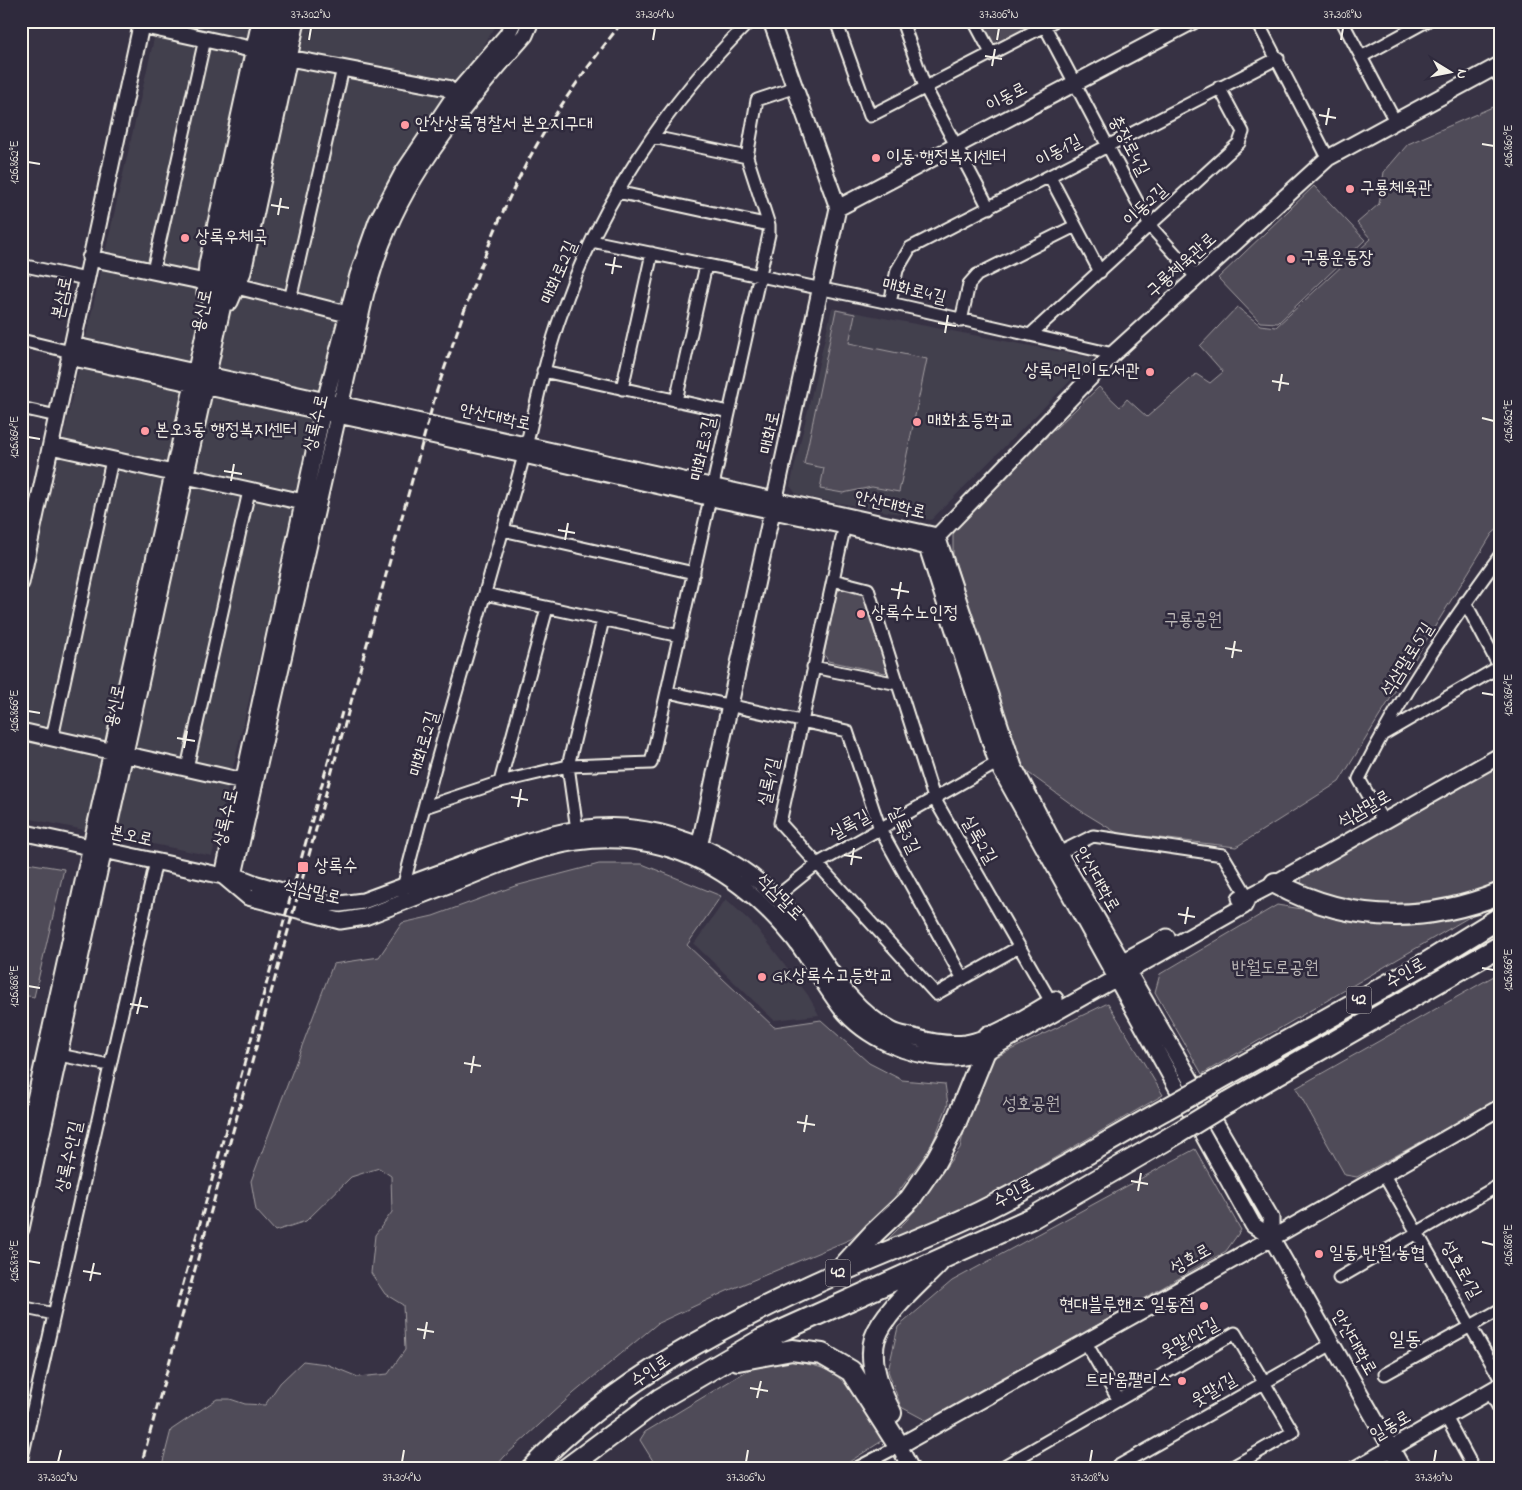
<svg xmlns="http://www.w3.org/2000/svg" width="1522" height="1490" font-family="'Indie Flower','Poor Story',sans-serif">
  <rect width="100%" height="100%" fill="#373244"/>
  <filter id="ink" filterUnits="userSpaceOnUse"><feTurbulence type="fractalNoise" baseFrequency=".02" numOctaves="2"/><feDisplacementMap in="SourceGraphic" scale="10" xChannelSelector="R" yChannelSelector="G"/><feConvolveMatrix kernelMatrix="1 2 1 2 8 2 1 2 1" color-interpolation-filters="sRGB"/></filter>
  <g filter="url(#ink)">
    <path fill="#433f4e" d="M158 21H499L356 250 212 856 21 817V622Z
      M832 308 1093 358 931 520 797 495 790 486Z
      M726 899 756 927 808 995 819 1015 774 1020 694 944Z"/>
    <path fill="#504b59" stroke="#a29ea0" d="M976 21H1032L1031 26 992 46Z
      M1497 105 1501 111V526L1492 534 1339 782 1236 847 1117 833 1078 809 1019 766 953 555V534L972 508 1099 387 1120 407 1127 399 1147 417 1196 374 1210 383 1223 372 1200 346 1237 307 1260 325 1276 327 1371 239 1357 223 1379 204 1384 172 1408 144Z
      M1314 186 1365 240 1278 323 1260 322 1218 278Z
      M836 310 855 314 849 343 927 359 899 492 872 487 843 493 820 489 824 468 804 464Z
      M843 588 863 592 888 670 885 673 828 661 824 654 837 592Z
      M1501 764V886L1404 912 1300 892 1302 877Z
      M21 862 64 869 34 997 21 995Z
      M599 864H642L721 896 687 945 774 1027 821 1020 869 1063 902 1080 945 1084 948 1104 931 1147 886 1209 851 1239 727 1291 658 1323 574 1393 504 1457 494 1469H161L171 1430 217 1399H230L245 1404 265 1405 280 1383 303 1361 326 1364 358 1377 388 1374 405 1350 403 1305 385 1294 371 1273 375 1235 392 1212 391 1176 379 1168 351 1177 306 1221 275 1231 256 1210 251 1181 333 964 379 957 402 923 433 916 515 886Z
      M1277 905 1383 922 1471 916 1202 1074 1155 992 1160 974Z
      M1501 972V1098L1357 1177 1345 1175 1296 1088Z
      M1108 1003 1163 1095 989 1196 896 1240H887L907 1220 960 1148 968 1113 992 1059Z
      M1195 1149 1241 1230 1226 1251 929 1422 901 1407 888 1371 898 1327 952 1281Z
      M788 1361C799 1363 812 1364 822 1368 853 1381 867 1412 882 1441L838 1469H658L640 1440 645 1432 760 1363Z"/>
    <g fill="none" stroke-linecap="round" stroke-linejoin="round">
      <g stroke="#f4f1e8" stroke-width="15">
        <path id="street" d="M836 21 870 116 1054 21
          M902 21 925 87 989 208
          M974 21 991 53
          M1042 21 1150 226 1197 278
          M1257 21 1328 158
          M1342 21 1395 121
          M1361 57 1427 21
          M1492 68 1501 79
          M653 137 747 157
          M1050 177 1100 272
          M617 192 769 225
          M592 241 890 303 1113 354
          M21 265 86 279
          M153 271 205 39
          M290 300 343 68
          M890 303 897 270 910 248 1278 58
          M961 321 969 284 977 275 1075 226
          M1030 335 1239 143 1243 132 1219 87
          M21 340 71 352
          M543 371 729 412
          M622 389 652 253
          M676 401 706 265
          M21 408 57 416
          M846 520 780 823 936 994 1019 947
          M503 530 694 573
          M833 580 868 589 934 798 1051 1002
          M485 594 680 636
          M1465 602 1501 670
          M813 667 898 684
          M668 692 847 731 880 829 963 979
          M1382 735 1499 667
          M52 738 112 460
          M187 768 249 491
          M500 782 547 608
          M425 807 500 782 568 766 651 763 769 234V225L747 157 757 100 796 87
          M1383 821 1359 779C1398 700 1449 625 1501 554
          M577 830 568 766 603 620
          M1059 853 1093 836 1223 855 1248 897
          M402 892C429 781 463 671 494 561 504 525 515 490 524 455 536 407 545 358 562 312 600 203 668 102 750 21
          M776 897 817 864 997 763
          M59 1055 109 1065
          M1384 1175 1501 1380
          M1339 1278 1501 1184
          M21 1307 54 1314
          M1085 1341 1118 1399
          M1385 1374 1501 1309
          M1490 1392 1501 1412
          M1446 1417 1474 1469
          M21 1462 156 861
          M855 1469 899 1446
          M999 1469 1235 1333 1293 1432 1229 1469
          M1113 1469 1332 1344"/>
      </g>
      <g stroke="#f4f1e8" stroke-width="19">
        <path id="secondary" d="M514 21 507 35 455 95 402 174 377 221 358 275 325 401 223 876 248 897 340 921 365 917C398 904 431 892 464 879 515 858 562 837 619 840 693 844 749 884 794 939 811 961 824 986 841 1008 866 1039 908 1056 947 1058 959 1059 973 1055 984 1053L1244 906 1248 897
          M141 25 255 50
          M289 58 447 88 455 95
          M838 208 1193 21
          M90 258 205 282
          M237 286 347 314
          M205 294 207 264 260 21
          M230 302 243 272 297 21
          M72 345 937 536 1014 767 1059 853 1271 1218V1237
          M69 357 524 455 712 498 845 526 927 547 997 763 1253 1225 1271 1237 1403 1469
          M51 446 303 502
          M932 542 1113 354 1328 158 1501 64
          M21 583 142 21
          M21 731 243 781
          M21 832 223 876 234 875 257 884 321 902 340 904 363 901C399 888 434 875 469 862 518 844 570 823 624 827 682 832 736 857 777 898 818 939 837 1002 891 1030 898 1034 907 1035 914 1037 931 1042 948 1045 966 1043 991 1039 1032 1013 1055 999
          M698 852 838 208 771 21
          M234 875 366 292C372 276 376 258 383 241 413 163 471 98 525 35L531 21
          M1240 898 1248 897 1275 883 1501 755
          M1114 966 1167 937
          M21 1163 273 21
          M21 1229 285 21
          M911 1469 899 1446 1286 1230 1501 1107
          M1355 1469 1501 1385"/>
      </g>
      <g stroke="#f4f1e8" stroke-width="24">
        <path id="highway" d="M1275 883C1348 923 1424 924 1501 893
          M1216 1081 1428 962 1501 917
          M1227 1103 1501 946
          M843 1267 874 1233 910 1199 934 1164 953 1129 984 1053 989 1036
          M738 1360 792 1350 822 1354 851 1371 899 1446
          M891 1413C880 1392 868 1362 875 1338 884 1312 919 1283 938 1263
          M531 1469C616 1380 727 1322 838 1273 885 1252 934 1234 980 1212 1044 1181 1104 1143 1166 1109
          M566 1469 660 1399 761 1340 1032 1218 1178 1133"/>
      </g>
      <use href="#street" stroke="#2f2a3d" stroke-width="11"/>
      <use href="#secondary" stroke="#2f2a3d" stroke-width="15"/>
      <use href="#highway" stroke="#2f2a3d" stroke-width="20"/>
      <path stroke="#f4f1e8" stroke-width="3" stroke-dasharray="8 4" stroke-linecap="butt" d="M176 1309 342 712
        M140 1469 436 393C461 321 484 248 518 180 546 123 584 71 623 21"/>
      <g stroke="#f4f1e8" stroke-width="24" stroke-linecap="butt">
        <path id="highway-bridge" d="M1166 1109 1216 1081
          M1178 1133 1227 1103"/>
      </g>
      <use href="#highway-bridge" stroke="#2f2a3d" stroke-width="20"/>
    </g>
  </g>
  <path fill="none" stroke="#f4f1e8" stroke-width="2" d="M309 40 311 28M653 40 655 28M997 40 999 28M1341 40 1343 28M985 56 1002 59M992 66 995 49M1319 115 1336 118M1326 125 1329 108M1482 144 1494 146M28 162 40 164M271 205 289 208M278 215 281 198M605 264 622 267M612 274 615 257M938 323 956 326M945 333 948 315M1272 381 1289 384M1279 391 1282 374M1482 418 1494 421M28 437 40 439M224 471 242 474M231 481 234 464M558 530 575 533M565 540 568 523M891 589 909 592M898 599 901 582M1225 648 1242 651M1232 658 1235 641M1482 693 1494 695M28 711 40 713M177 738 195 741M184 748 187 731M511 797 528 800M518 807 521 789M844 855 862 858M851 865 854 848M1178 914 1195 917M1185 924 1188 907M1482 968 1494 970M28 986 40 988M130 1004 148 1007M137 1014 141 997M464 1063 481 1066M471 1073 474 1056M797 1122 815 1125M804 1132 807 1115M1131 1181 1148 1184M1138 1191 1141 1173M1482 1242 1494 1245M28 1261 40 1263M83 1271 101 1274M90 1281 94 1263M417 1329 434 1332M424 1339 427 1322M750 1388 768 1391M757 1398 761 1381M58 1462 61 1450M402 1462 404 1450M746 1462 748 1450M1090 1462 1092 1450M1434 1462 1436 1450"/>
  <g fill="#ff9aa2" stroke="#2f2a3d" stroke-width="2">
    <circle cx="405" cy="125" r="5"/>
    <circle cx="876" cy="158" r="5"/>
    <circle cx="1350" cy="189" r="5"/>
    <circle cx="185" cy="238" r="5"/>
    <circle cx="1291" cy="259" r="5"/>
    <circle cx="1150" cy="372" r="5"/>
    <circle cx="917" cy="422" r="5"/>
    <circle cx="145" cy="431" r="5"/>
    <circle cx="861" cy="614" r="5"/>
    <rect x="297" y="861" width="12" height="12" rx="2.5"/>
    <circle cx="762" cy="977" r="5"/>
    <circle cx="1319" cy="1254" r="5"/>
    <circle cx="1204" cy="1306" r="5"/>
    <circle cx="1182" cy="1381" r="5"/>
  </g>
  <g text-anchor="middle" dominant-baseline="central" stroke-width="5" stroke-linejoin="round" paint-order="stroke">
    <g fill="#2f2a3d" stroke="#b9b5b5" stroke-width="1">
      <rect x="1346.5" y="986.5" width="25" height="27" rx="4"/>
      <rect x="825.5" y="1259.5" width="25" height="27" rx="4"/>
    </g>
    <g font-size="16" font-weight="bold" fill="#f4f1e8">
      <text x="1359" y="1000">42</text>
      <text x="838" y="1273">42</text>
    </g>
    <g font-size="18" fill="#f4f1e8" stroke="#2f2a3d">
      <text transform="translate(1007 98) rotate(-28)">이동로</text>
      <text transform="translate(1128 146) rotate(62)">충장로4길</text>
      <text transform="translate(1059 152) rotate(-28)">이동1길</text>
      <text transform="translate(1146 206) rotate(-43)">이동2길</text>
      <text transform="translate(1182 266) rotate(-42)">구룡체육관로</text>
      <text transform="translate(560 273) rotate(-67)">매화로2길</text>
      <text transform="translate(914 292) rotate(13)">매화로4길</text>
      <text transform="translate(63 298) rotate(-78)">본삼로</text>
      <text transform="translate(203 311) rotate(-78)">용신로</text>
      <text transform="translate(495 418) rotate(12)">안산대학로</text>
      <text transform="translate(317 423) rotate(-77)">상록수로</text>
      <text transform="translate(771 433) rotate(-78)">매화로</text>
      <text transform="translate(704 449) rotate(-78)">매화로3길</text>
      <text transform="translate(890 506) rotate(13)">안산대학로</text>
      <text transform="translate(1408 660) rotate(-58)">석삼말로5길</text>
      <text transform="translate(116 706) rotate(-78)">용신로</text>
      <text transform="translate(425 744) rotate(-74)">매화로2길</text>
      <text transform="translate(770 782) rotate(-78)">실록1길</text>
      <text transform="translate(1365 810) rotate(-30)">석삼말로</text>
      <text transform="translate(227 818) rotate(-77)">상록수로</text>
      <text transform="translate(850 826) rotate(-29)">실록길</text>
      <text transform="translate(903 830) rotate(65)">실록3길</text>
      <text transform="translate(131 837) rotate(12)">본오로</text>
      <text transform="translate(978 840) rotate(60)">실록2길</text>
      <text transform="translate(1096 880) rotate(60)">안산대학로</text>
      <text transform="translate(312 893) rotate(13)">석삼말로</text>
      <text transform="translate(779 898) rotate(45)">석삼말로</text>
      <text transform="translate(1406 974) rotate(-30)">수인로</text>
      <text transform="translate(70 1157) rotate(-78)">상록수안길</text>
      <text transform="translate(1014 1194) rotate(-28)">수인로</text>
      <text transform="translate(1191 1260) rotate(-29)">성호로</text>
      <text transform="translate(1460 1270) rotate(61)">성호로1길</text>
      <text transform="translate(1190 1339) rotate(-29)">웃말1안길</text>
      <text transform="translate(1353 1343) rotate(60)">안산대학로</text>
      <text transform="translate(651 1372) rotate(-35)">수인로</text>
      <text transform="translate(1214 1391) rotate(-30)">웃말1길</text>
      <text transform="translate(1391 1427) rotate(-30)">일동로</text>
    </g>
    <g font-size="18" fill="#f4f1e8" stroke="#2f2a3d" text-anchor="start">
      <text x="415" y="125">안산상록경찰서 본오지구대</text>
      <text x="886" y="158">이동 행정복지센터</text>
      <text x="1360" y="189">구룡체육관</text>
      <text x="195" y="238">상록우체국</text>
      <text x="1301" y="259">구룡운동장</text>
      <text x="1140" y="372" text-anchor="end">상록어린이도서관</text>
      <text x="927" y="422">매화초등학교</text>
      <text x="155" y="431">본오3동 행정복지센터</text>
      <text x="871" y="614">상록수노인정</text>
      <text x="314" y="867">상록수</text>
      <text x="772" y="977">GK상록수고등학교</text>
      <text x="1329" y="1254">일동 반월 농협</text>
      <text x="1194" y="1306" text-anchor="end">현대블루핸즈 일동점</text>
      <text x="1172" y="1381" text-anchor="end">트라움팰리스</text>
    </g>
    <g font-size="18" fill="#bbb7b6" stroke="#2f2a3d">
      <text x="1193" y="621">구룡공원</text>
      <text x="1275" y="969">반월도로공원</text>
      <text x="1031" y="1105">성호공원</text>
    </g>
    <g font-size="20" fill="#f4f1e8" stroke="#2f2a3d">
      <text x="1405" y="1340">일동</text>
    </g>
  </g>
  <rect width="1522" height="1490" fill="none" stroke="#2f2a3d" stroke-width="55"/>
  <g transform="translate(1450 72) rotate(100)" stroke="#2f2a3d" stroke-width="4" paint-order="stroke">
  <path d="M0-4L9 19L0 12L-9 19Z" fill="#f4f1e8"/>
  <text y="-8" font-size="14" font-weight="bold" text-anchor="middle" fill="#f4f1e8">N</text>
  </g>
  <rect x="28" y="28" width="1466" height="1434" fill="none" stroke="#f4f1e8" stroke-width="2"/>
  <g font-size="12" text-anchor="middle" fill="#f4f1e8">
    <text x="311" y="18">37.302°N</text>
    <text x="655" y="18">37.304°N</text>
    <text x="999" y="18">37.306°N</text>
    <text x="1343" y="18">37.308°N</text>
    <text transform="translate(1508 146) rotate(-90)" y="4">126.860°E</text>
    <text transform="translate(14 162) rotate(-90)" y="4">126.862°E</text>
    <text transform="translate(1508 421) rotate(-90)" y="4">126.862°E</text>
    <text transform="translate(14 437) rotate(-90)" y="4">126.864°E</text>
    <text transform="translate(1508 695) rotate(-90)" y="4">126.864°E</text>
    <text transform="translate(14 711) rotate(-90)" y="4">126.866°E</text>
    <text transform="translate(1508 970) rotate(-90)" y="4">126.866°E</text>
    <text transform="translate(14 986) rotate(-90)" y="4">126.868°E</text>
    <text transform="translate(1508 1245) rotate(-90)" y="4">126.868°E</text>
    <text transform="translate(14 1261) rotate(-90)" y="4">126.870°E</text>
    <text x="58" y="1481">37.302°N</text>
    <text x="402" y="1481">37.304°N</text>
    <text x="746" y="1481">37.306°N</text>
    <text x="1090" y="1481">37.308°N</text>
    <text x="1434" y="1481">37.310°N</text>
  </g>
</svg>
